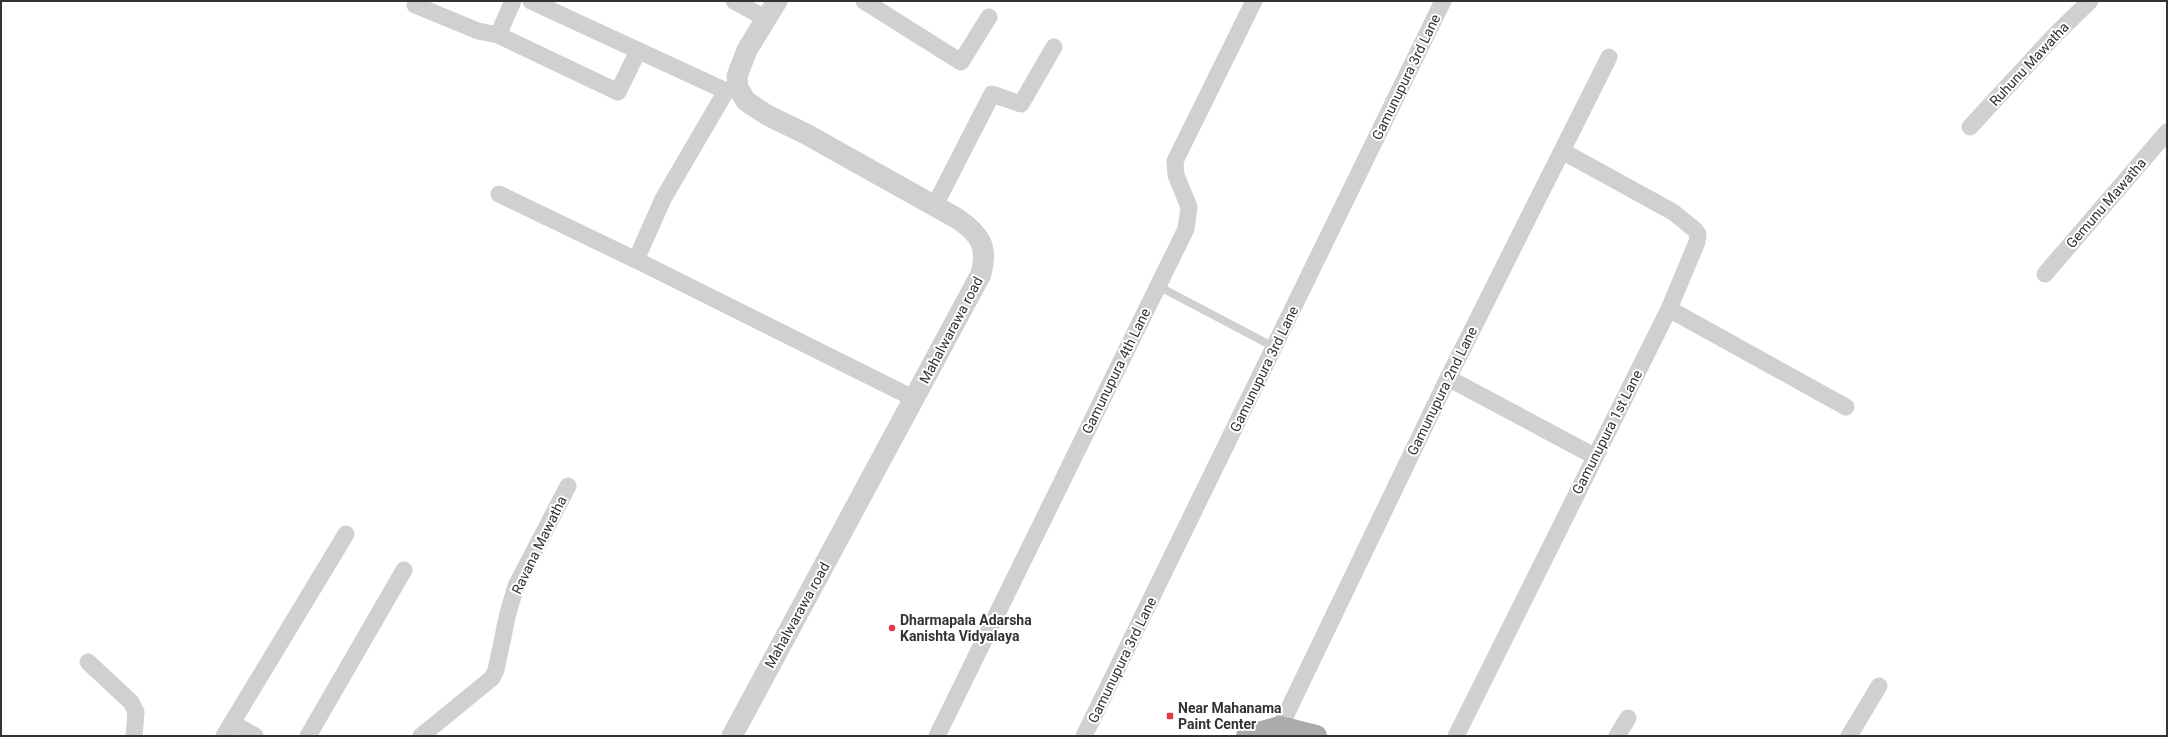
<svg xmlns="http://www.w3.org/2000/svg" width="2168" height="737" font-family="Roboto,sans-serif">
  <rect width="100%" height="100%" fill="#fff"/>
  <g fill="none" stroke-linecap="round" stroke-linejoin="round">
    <path stroke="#d0d0d0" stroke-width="8" d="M1158 286 1274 347"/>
    <path stroke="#d0d0d0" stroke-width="17" d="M513 1 498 35 618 92 638 51
      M531 1 726 91 736 88
      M734 1 765 18
      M864 1 961 62 989 17
      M415 5 478 31 498 35
      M1970 127 2055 35 2090 1
      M1562 151 1673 212 1695 230 1698 234 1697 242 1669 309
      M499 194 636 260 663 199 726 91
      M935 205 992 94 1021 104 1054 47
      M636 260 915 399
      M2045 274 2167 132
      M1448 378 1594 456
      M88 662 131 702 136 712 134 736
      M232 723 255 736
      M1280 727 1448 378 1609 57
      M224 736 346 534
      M308 736 404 570
      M421 736 492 678 496 670 508 613 516 586 568 486
      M937 736 1186 229 1189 207 1176 175 1175 161 1254 1
      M1084 736 1443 1
      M1456 736 1669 309 1846 407
      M1617 736 1628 718
      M1849 736 1879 686"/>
    <path stroke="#d0d0d0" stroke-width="21" d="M732 736 981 274C988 247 981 235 958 219L806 134 767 115 746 101 738 88 737 76 747 50 777 1"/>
    <path stroke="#ababab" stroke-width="22" d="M1247 736 1280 727 1316 736"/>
  </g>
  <g fill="#e63946" stroke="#fff" stroke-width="1.5">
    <circle cx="892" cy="628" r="4"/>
    <rect x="1166" y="712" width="8" height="8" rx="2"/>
  </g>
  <g text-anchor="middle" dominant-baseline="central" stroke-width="4" stroke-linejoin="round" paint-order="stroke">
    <g font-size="14" fill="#333" stroke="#fff">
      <text transform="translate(2029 64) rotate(-47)">Ruhunu Mawatha</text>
      <text transform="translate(1406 77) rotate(-64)">Gamunupura 3rd Lane</text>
      <text transform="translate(2106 203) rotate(-49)">Gemunu Mawatha</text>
      <text transform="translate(951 330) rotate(-62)">Mahalwarawa road</text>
      <text transform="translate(1264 369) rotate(-64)">Gamunupura 3rd Lane</text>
      <text transform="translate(1116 371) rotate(-64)">Gamunupura 4th Lane</text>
      <text transform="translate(1442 391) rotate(-64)">Gamunupura 2nd Lane</text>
      <text transform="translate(1607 432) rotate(-63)">Gamunupura 1st Lane</text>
      <text transform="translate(539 545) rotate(-64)">Ravana Mawatha</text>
      <text transform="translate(797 615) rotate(-61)">Mahalwarawa road</text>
      <text transform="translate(1122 660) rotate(-64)">Gamunupura 3rd Lane</text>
    </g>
    <g font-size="14" font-weight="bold" fill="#333" stroke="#fff" text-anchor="start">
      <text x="900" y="620">Dharmapala Adarsha<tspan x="900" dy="16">Kanishta Vidyalaya</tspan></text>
      <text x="1178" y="708">Near Mahanama<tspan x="1178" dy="16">Paint Center</tspan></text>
    </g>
  </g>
  <rect width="2168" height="737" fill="none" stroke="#333333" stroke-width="4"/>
</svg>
